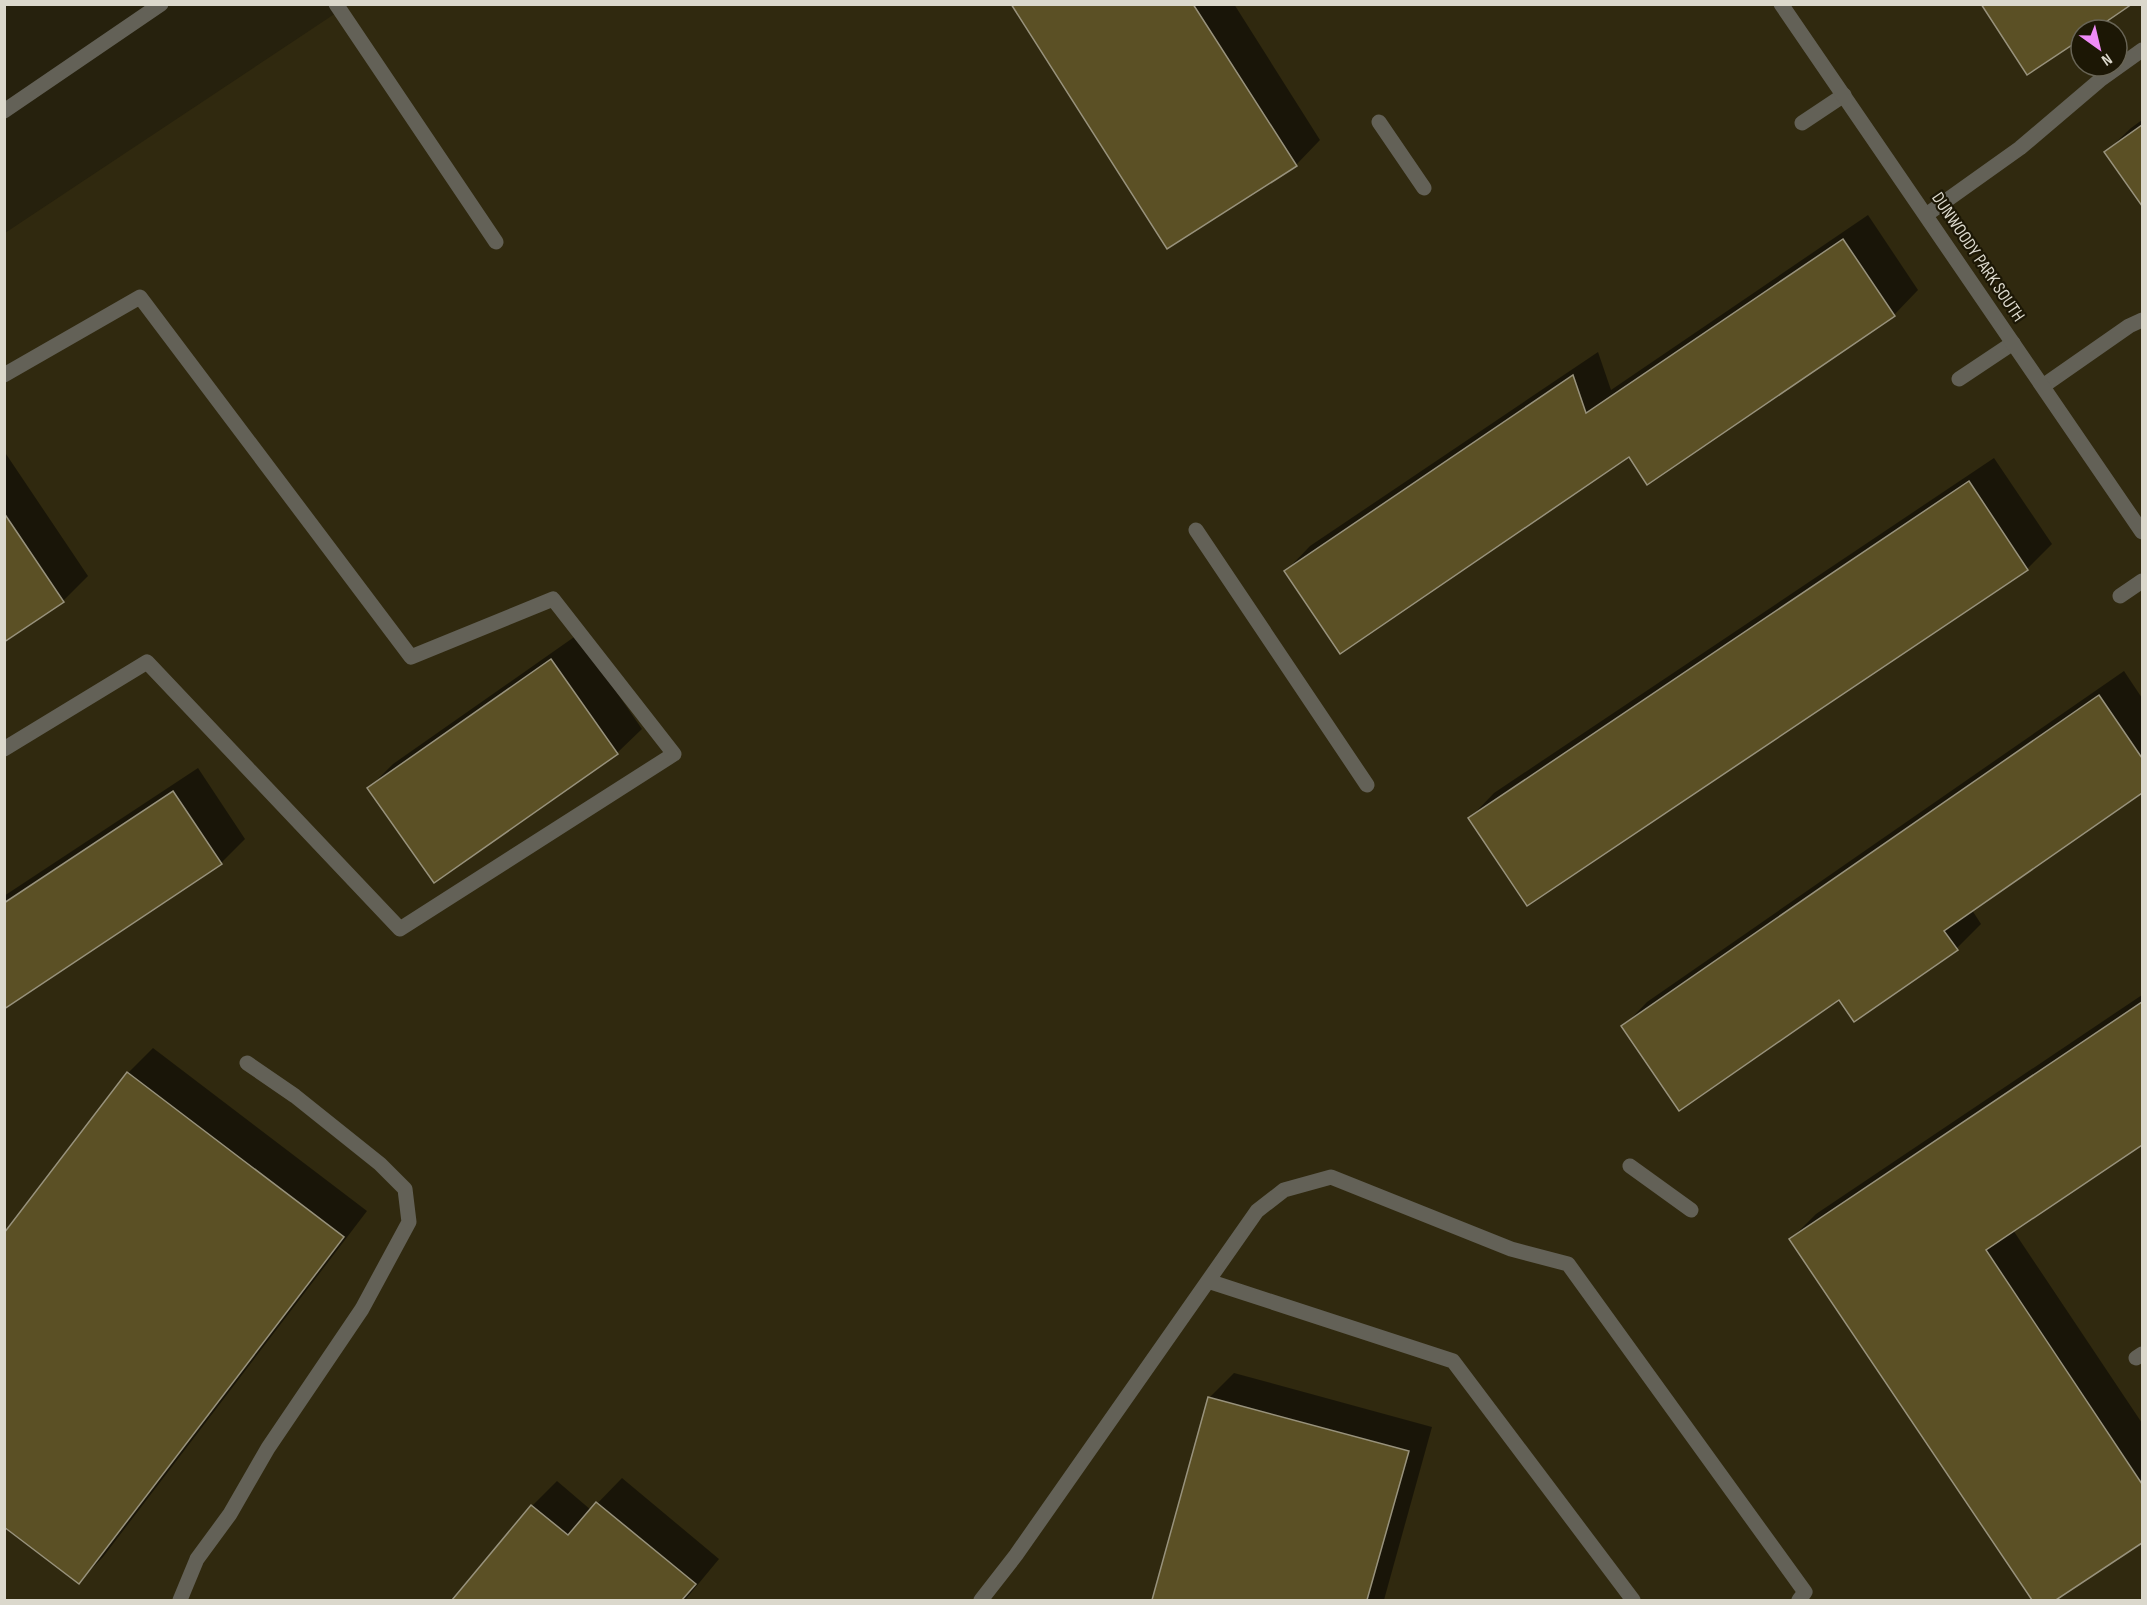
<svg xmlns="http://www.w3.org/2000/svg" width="2147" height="1605" font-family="'Sofia Sans Condensed',sans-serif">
  <rect width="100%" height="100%" fill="#26210d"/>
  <path fill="#30290f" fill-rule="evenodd" d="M348 5H2142V1600H5V233ZM2081 30H2117V66H2081Z"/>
  <path fill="#0007" d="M1013 4H1234L1320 140 1296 165Z
    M2142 120V204L2106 152 2131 128Z
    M1868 215 1918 290 1894 315 1629 455 1286 571 1310 546 1598 352 1611 390Z
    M4 451 88 576 63 601 4 640Z
    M1994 458 2052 544 2027 569 1470 818 1494 793Z
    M577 635 642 729 617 753 369 788 393 764Z
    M2124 671 2142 698V792L1972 910 1981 924 1957 948 1840 998 1623 1027 1647 1002Z
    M198 768 245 839 221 863 4 1007V896Z
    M2142 995V1144L2013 1230 2142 1423V1541L2053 1600H2034L1791 1239 1816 1214Z
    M153 1048 367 1211 103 1557 79 1582 4 1235 128 1073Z
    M1234 1373 1432 1427 1384 1600H1154L1209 1398Z
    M622 1478 719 1559 685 1600H453L532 1506 557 1481 591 1510Z"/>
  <path fill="#5b5025" stroke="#98927c" stroke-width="1.5" d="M1011 4H1193L1297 166 1167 249Z
    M1981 4H2132L2094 30H2081V39L2027 75Z
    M2142 125V206L2104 152Z
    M1843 239 1895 316 1647 485 1629 457 1340 654 1284 571 1573 375 1586 413Z
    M1969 481 2028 570 1527 906 1468 818Z
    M4 513 64 602 4 642Z
    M551 659 618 754 434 883 367 788Z
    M2099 695 2142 758V793L1944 931 1958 950 1854 1022 1839 1000 1679 1111 1621 1026Z
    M173 791 222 864 4 1009V903Z
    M2142 1002V1145L1986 1250 2142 1484V1543L2056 1600H2032L1789 1239Z
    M127 1072 344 1237 79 1584 4 1527V1233Z
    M1208 1397 1409 1451 1367 1600H1152Z
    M596 1502 696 1584 682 1600H452L531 1505 568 1535Z"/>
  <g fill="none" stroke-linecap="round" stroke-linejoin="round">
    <path stroke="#636157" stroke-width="15" d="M336 4 496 242
      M1379 122 1424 188
      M1802 123 1844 95
      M1926 215 2020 148 2100 80 2142 50
      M4 375 140 297 411 657 553 599 674 754 400 929 147 662 4 749
      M1959 379 2013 343
      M2043 386 2129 326 2142 320
      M1196 530 1367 785
      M2120 596 2142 581
      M1630 1166 1691 1210
      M1208 1281 1453 1361 1633 1600
      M2136 1358 2142 1354
      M180 1600 197 1559 230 1514 268 1448 362 1309 409 1222 405 1189 380 1164 295 1096 247 1063
      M981 1600 1016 1555 1257 1211 1284 1190 1331 1177 1511 1249 1568 1264 1805 1592 1799 1600"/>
    <path stroke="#636157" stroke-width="15" d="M1781 4 2142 532"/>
    <path stroke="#636157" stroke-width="15" d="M4 111 161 4"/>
  </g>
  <g text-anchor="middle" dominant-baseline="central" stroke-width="4.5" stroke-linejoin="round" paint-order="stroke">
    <g font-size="18" fill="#dbd8cc" stroke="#1c1705">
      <text transform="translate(1978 257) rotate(56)">DUNWOODY PARK SOUTH</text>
    </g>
  </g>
  <rect width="2147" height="1605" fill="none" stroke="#dbd8cc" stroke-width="12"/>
  <g transform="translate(2099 48) rotate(146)"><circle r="28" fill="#1c1705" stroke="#686455" stroke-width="1.5"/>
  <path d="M0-4.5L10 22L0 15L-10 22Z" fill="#ef8bf7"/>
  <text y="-9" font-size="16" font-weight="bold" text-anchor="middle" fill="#dbd8cc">N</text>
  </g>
</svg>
